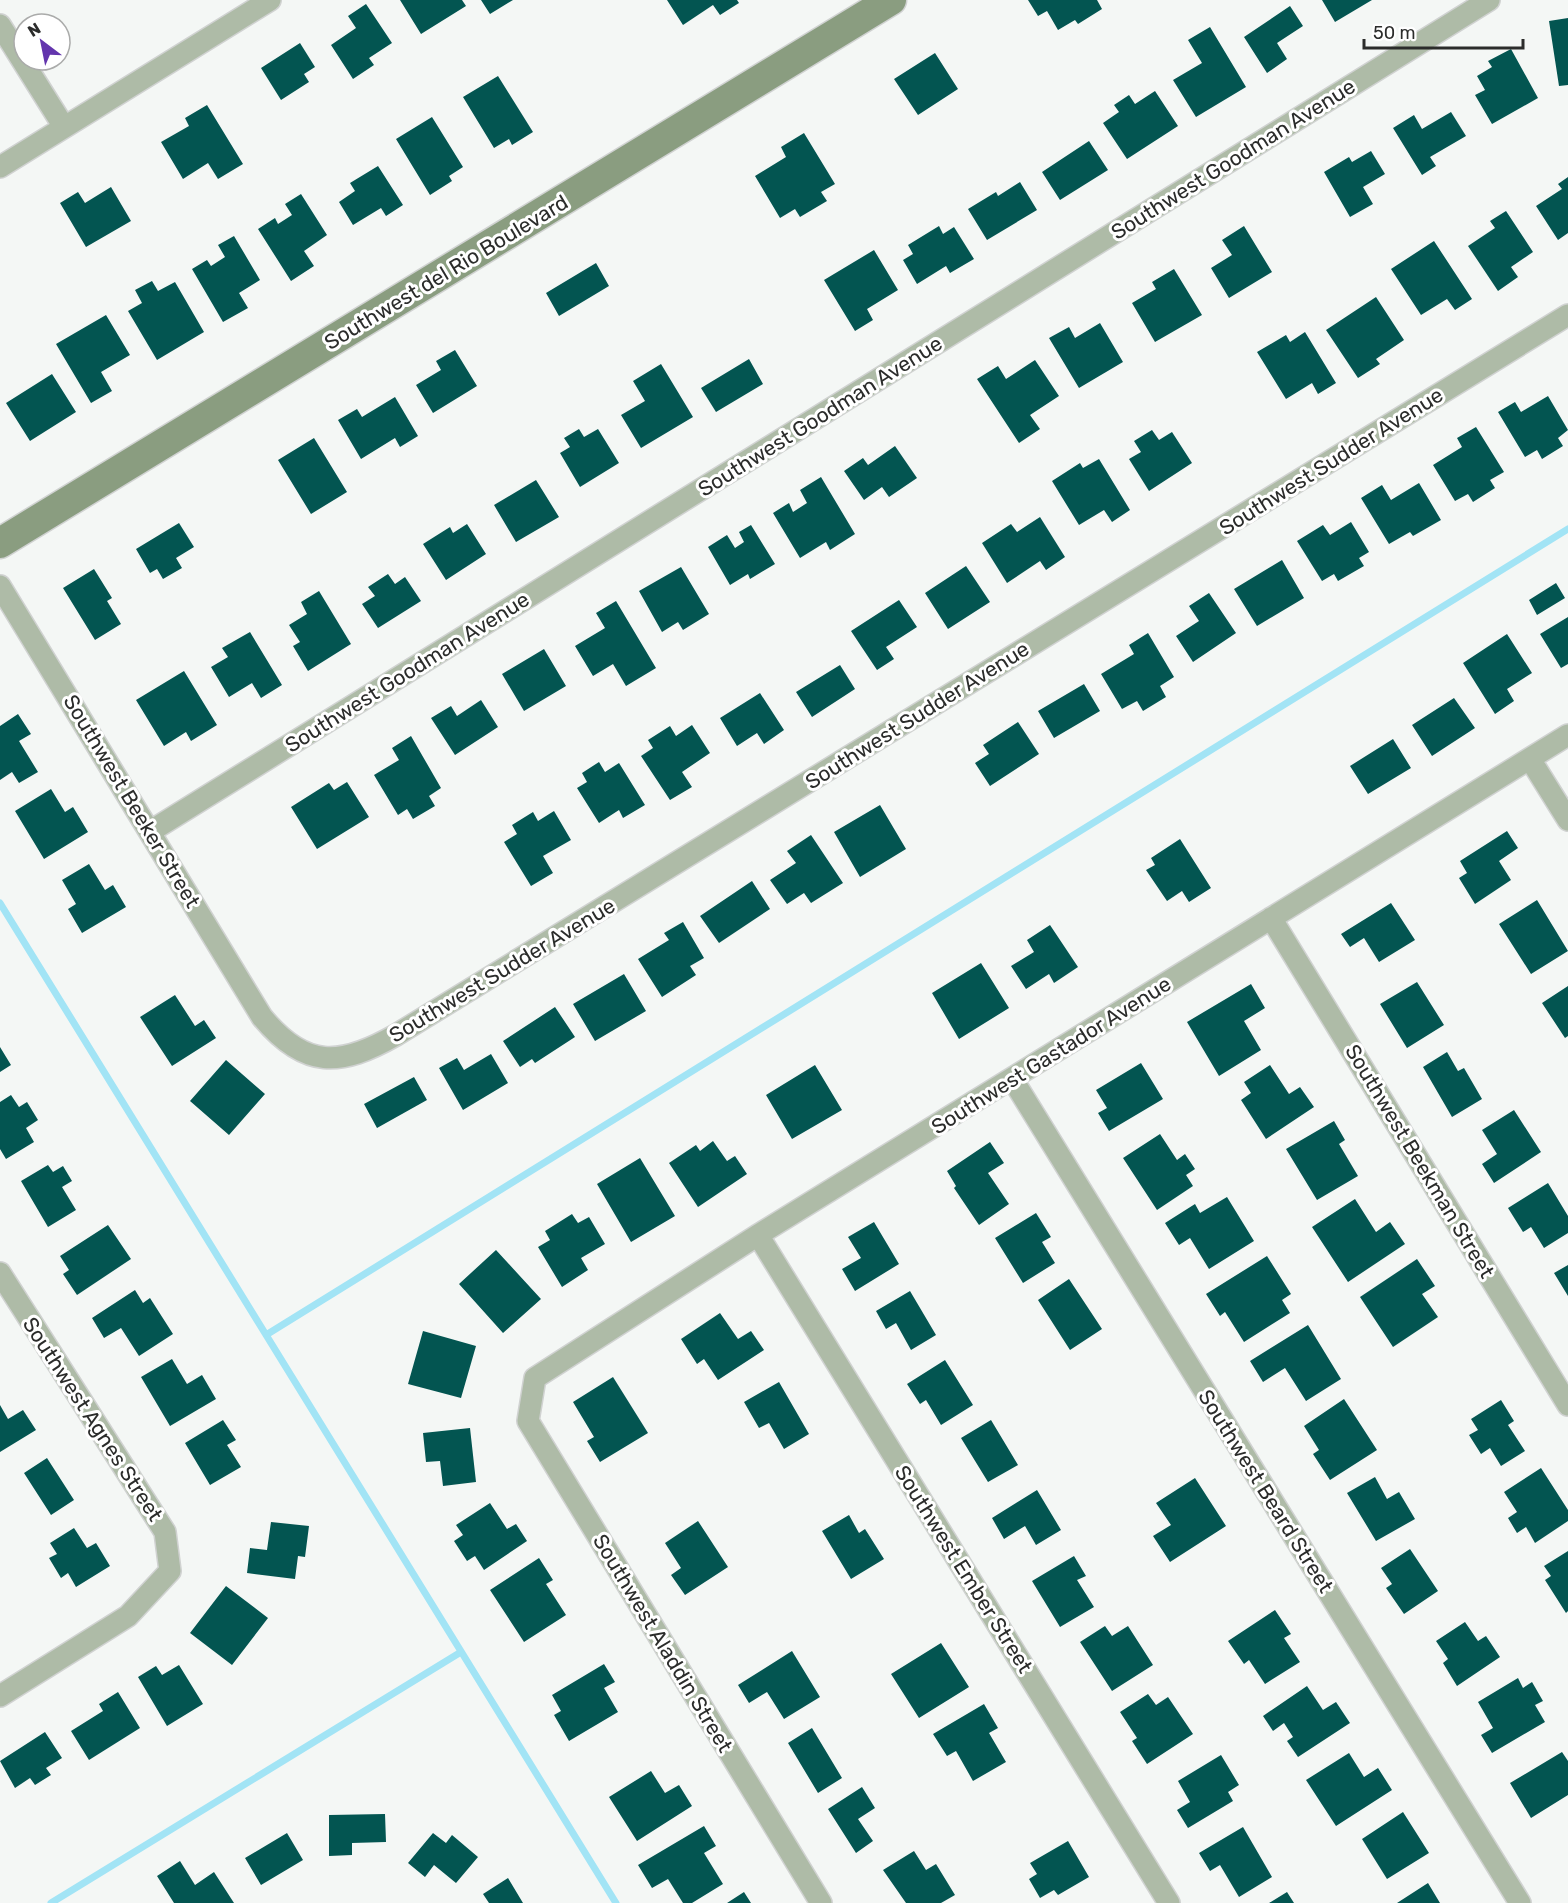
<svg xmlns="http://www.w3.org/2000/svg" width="1568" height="1903" font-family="Rubik,sans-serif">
  <rect width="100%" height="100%" fill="#f4f7f5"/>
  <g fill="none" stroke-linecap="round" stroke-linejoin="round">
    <path stroke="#a2e4f5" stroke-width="7" d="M0 903 616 1903
      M266 1335 1568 529
      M51 1903 461 1652"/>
  </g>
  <path fill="#035551" d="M400 0H462L466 6 421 34Z
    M481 0H513L490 14Z
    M667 0H737L739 3 720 15 713 5 683 25Z
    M1028 0H1097L1102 9 1078 24 1075 20 1058 30 1047 11 1038 16Z
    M1322 0H1372L1335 22Z
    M366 4 392 43 369 58 374 65 353 79 331 45 356 28 348 16Z
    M1290 6 1303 26 1277 43 1287 59 1267 73 1244 37Z
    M1568 18V85L1559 86 1549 21Z
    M1210 27 1246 87 1196 117 1173 80 1202 63 1188 40Z
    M300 43 315 67 304 74 309 82 281 100 261 68Z
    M1511 49 1538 98 1492 124 1475 95 1485 90 1477 76 1492 67 1488 61Z
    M935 53 958 89 918 115 894 79Z
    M498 76 533 132 512 145 509 139 494 148 463 97Z
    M1155 91 1178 126 1127 159 1103 123 1119 112 1114 105 1129 95 1135 104Z
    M207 105 243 164 218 179 208 163 183 179 161 142 189 126 185 118Z
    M1451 112 1466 136 1430 157 1436 166 1422 175 1393 128 1414 115 1422 129Z
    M432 117 463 167 449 176 452 181 430 195 396 139Z
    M804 133 835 184 821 192 827 201 800 217 795 209 780 218 755 176 786 157 781 147Z
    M1089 141 1108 170 1060 200 1042 172Z
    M1371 151 1385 174 1363 187 1373 204 1350 217 1324 172 1349 157 1352 162Z
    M378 166 403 205 386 216 381 208 353 225 339 202 355 191 350 183Z
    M1568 177V233L1558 240 1536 206 1562 189 1558 184Z
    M1020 182 1037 210 987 240 968 209 996 192 998 196Z
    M111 187 131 221 86 247 60 203 78 192 85 203Z
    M301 194 327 235 304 251 314 266 291 281 258 229 275 218 278 224 292 215 285 204Z
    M1506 211 1533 252 1511 267 1518 277 1498 291 1468 246 1495 228 1490 221Z
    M939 226 943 234 954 227 974 259 950 273 946 266 917 284 903 260 913 254 908 245Z
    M1244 226 1272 272 1229 298 1211 268 1232 255 1222 240Z
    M234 236 260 280 239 293 248 308 223 322 192 269 207 260 211 266 225 257 218 245Z
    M1434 241 1472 299 1455 310 1447 299 1421 315 1391 269Z
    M874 250 898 290 867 309 873 320 855 331 824 280Z
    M596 263 609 286 559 316 546 293Z
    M1174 269 1202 315 1155 342 1132 303 1156 289 1152 282Z
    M152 281 158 291 175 282 204 332 157 360 128 311 142 303 135 290Z
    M1376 297 1404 340 1376 359 1380 364 1358 378 1326 330Z
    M106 315 130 355 101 372 112 391 91 403 56 344Z
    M1100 323 1123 362 1079 388 1049 338 1069 327 1075 338Z
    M1305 332 1336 383 1318 394 1312 383 1286 399 1257 352 1286 335 1290 342Z
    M455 350 477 386 433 413 416 385 441 370 436 361Z
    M749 359 763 384 716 412 701 388Z
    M1035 360 1059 396 1030 415 1040 429 1019 443 977 379 998 366 1006 379Z
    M661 364 693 417 641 448 621 415 645 401 633 381Z
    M52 374 76 412 30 441 6 403Z
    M1548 396 1568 430 1558 438 1563 446 1542 459 1537 450 1525 457 1498 412 1515 402 1521 412Z
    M395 397 418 436 400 447 395 438 361 459 338 420 357 409 362 417Z
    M1476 427 1504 472 1490 480 1495 488 1473 502 1468 494 1455 501 1433 465 1462 447 1457 438Z
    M579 429 584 437 598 429 619 463 580 487 560 453 570 447 564 438Z
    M1152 430 1159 440 1172 432 1192 463 1149 491 1129 459 1141 452 1134 441Z
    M314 438 347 492 311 514 278 460Z
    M895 446 917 478 889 497 882 487 864 500 844 471 863 458 868 465Z
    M1099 459 1130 510 1112 522 1104 510 1079 525 1052 481 1080 463 1083 468Z
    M821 477 855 534 830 550 826 542 800 558 773 513 789 503 793 512 807 503 800 490Z
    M536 480 559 517 516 542 494 505Z
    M1419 483 1441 520 1413 536 1410 532 1389 544 1361 498 1382 485 1391 500Z
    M1040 517 1065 557 1046 570 1040 561 1007 583 982 543 1011 524 1017 532Z
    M1351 522 1369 552 1359 558 1364 566 1338 581 1334 574 1322 581 1297 541 1323 525 1330 535Z
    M179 523 194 547 176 558 182 568 163 579 157 569 150 573 136 549Z
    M467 524 486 554 446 580 423 544 450 527 453 533Z
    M751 525 775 564 750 579 748 574 730 585 708 547 727 535 735 548 744 542 739 532Z
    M1282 560 1304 598 1257 626 1234 589Z
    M966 566 990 602 948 629 925 593Z
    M681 567 709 614 683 630 678 622 662 632 639 591Z
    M94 569 112 598 107 601 121 624 95 640 63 588Z
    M388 574 395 584 405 577 421 601 378 628 362 604 375 596 368 587Z
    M1556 583 1565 598 1537 615 1529 600Z
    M319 591 351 644 308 671 293 646 300 642 289 625 307 614 301 602Z
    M1209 593 1236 633 1193 662 1176 636 1199 621 1189 606Z
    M899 600 917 627 886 647 894 659 877 670 851 631Z
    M616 601 656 668 626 686 613 664 593 676 575 646 605 628 596 613Z
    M1568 617V664L1561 668 1540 634Z
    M250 632 282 685 261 698 252 683 229 697 211 667 228 657 222 648Z
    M1148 633 1174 677 1160 686 1166 697 1143 711 1137 701 1122 709 1101 674 1134 654 1129 645Z
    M1507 634 1532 673 1507 689 1514 701 1495 714 1463 663Z
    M544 649 566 686 524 711 502 674Z
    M840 665 855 689 812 717 796 692Z
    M184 671 217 725 191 741 186 732 164 746 136 700Z
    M1084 684 1100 711 1054 738 1038 711Z
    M760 693 784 730 764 744 757 733 737 746 720 718Z
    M1454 698 1475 728 1432 756 1412 725Z
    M481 700 498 727 455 755 431 718 451 706 457 716Z
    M18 714 31 734 19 741 38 772 19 783 12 772 0 780V726Z
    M1018 722 1039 754 990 786 975 763 989 754 983 745Z
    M692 725 710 753 682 772 692 787 670 800 641 756 653 748 648 740 670 726 676 736Z
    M411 736 441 788 429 796 435 806 413 819 407 809 398 815 374 775 399 760 392 748Z
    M1393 739 1411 768 1368 794 1350 766Z
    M599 762 605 772 619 763 645 805 623 818 619 810 599 823 577 788 587 782 582 773Z
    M347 782 369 817 317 849 291 807 329 783 334 790Z
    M51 789 65 812 73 807 88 832 44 859 15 811Z
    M880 805 906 849 860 877 834 832Z
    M554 811 571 840 543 856 553 873 531 886 504 842 517 834 512 825 533 812 538 821Z
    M1507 831 1518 848 1499 861 1511 880 1475 904 1459 878 1467 873 1460 861Z
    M811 835 843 883 811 903 804 893 787 904 770 880 796 863 787 851Z
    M1180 839 1211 888 1189 902 1182 891 1167 901 1146 870 1155 865 1151 858Z
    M89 864 105 890 113 885 126 907 82 933 68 909 76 904 62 880Z
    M752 881 770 909 719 943 700 916Z
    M1537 900 1568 951 1531 974 1499 924Z
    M1391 903 1415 940 1379 962 1364 938 1350 947 1341 934Z
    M683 922 704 958 690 966 696 975 662 997 638 959 669 940 664 933Z
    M1050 925 1078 967 1054 983 1049 974 1026 989 1011 966 1034 952 1027 940Z
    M981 963 1009 1008 959 1039 932 993Z
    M624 974 646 1011 595 1041 573 1004Z
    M1417 982 1444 1025 1407 1048 1380 1004Z
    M1251 984 1265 1008 1244 1021 1261 1050 1219 1076 1187 1022Z
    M1568 986V1036L1565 1038 1542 1003Z
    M175 995 195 1026 204 1020 216 1038 172 1066 140 1017Z
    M555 1007 575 1037 535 1063 532 1059 520 1067 503 1041Z
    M0 1047 11 1065 0 1072Z
    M1447 1052 1458 1071 1464 1068 1482 1099 1452 1117 1423 1067Z
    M491 1054 508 1083 463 1110 439 1068 457 1058 464 1070Z
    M226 1060 265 1094 229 1135 190 1101Z
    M1141 1063 1163 1099 1109 1131 1098 1113 1107 1108 1096 1090Z
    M815 1065 842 1110 792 1139 766 1095Z
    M1270 1065 1289 1094 1300 1087 1314 1107 1266 1139 1241 1100 1251 1093 1244 1082Z
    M414 1077 427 1100 377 1128 364 1104Z
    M11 1095 19 1107 27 1102 38 1120 26 1128 34 1142 6 1159 0 1149V1102Z
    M1514 1110 1541 1152 1494 1183 1482 1164 1497 1154 1482 1130Z
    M1334 1121 1345 1140 1339 1144 1358 1176 1317 1200 1286 1149Z
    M1160 1134 1177 1160 1185 1154 1195 1169 1186 1175 1193 1186 1157 1210 1123 1158Z
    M713 1141 727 1161 735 1156 747 1174 698 1207 669 1163 696 1145 700 1151Z
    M990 1142 1004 1163 988 1173 1009 1204 979 1225 954 1188 956 1186 947 1171Z
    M640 1158 675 1216 631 1242 597 1184Z
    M48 1165 53 1172 63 1166 72 1181 62 1187 76 1210 48 1227 21 1181Z
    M1548 1183 1568 1216V1233L1544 1248 1531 1227 1523 1232 1508 1208Z
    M1227 1197 1254 1241 1209 1269 1190 1238 1179 1245 1165 1223 1195 1204 1200 1213Z
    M1355 1199 1376 1232 1390 1222 1405 1244 1348 1282 1312 1227Z
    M1036 1213 1051 1237 1042 1242 1055 1263 1023 1283 995 1238Z
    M572 1214 578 1223 589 1217 605 1244 581 1258 588 1270 562 1287 538 1247 550 1240 545 1231Z
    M874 1222 899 1264 855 1291 842 1269 861 1258 848 1237Z
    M108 1225 131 1259 77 1295 63 1274 69 1270 60 1256Z
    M496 1250 541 1299 503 1333 459 1284Z
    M1267 1256 1291 1294 1282 1300 1290 1313 1244 1342 1225 1312 1220 1316 1206 1294Z
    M1417 1259 1435 1286 1422 1294 1438 1317 1393 1347 1360 1297Z
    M1568 1265V1296L1554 1273Z
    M1069 1279 1102 1329 1070 1350 1038 1300Z
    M135 1290 143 1303 150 1298 173 1334 139 1356 121 1328 104 1338 92 1318Z
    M910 1291 936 1335 911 1350 896 1323 886 1329 876 1311Z
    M720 1313 738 1339 751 1331 764 1350 718 1380 704 1359 697 1364 681 1339Z
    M1308 1325 1341 1379 1306 1401 1285 1368 1263 1382 1250 1361Z
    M423 1331 476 1346 461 1398 408 1384Z
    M172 1359 187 1384 202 1375 216 1399 170 1426 141 1377Z
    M945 1360 973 1405 941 1425 926 1400 920 1404 907 1384Z
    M613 1377 648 1433 600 1462 587 1441 594 1437 573 1402Z
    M779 1382 809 1434 784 1449 769 1423 759 1428 744 1402Z
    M1344 1399 1377 1450 1330 1480 1313 1454 1319 1450 1304 1426Z
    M1501 1400 1514 1421 1508 1425 1525 1451 1501 1466 1490 1448 1481 1454 1469 1435 1478 1430 1471 1419Z
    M0 1405 8 1419 23 1410 36 1430 0 1452Z
    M223 1420 236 1440 227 1445 241 1467 210 1485 185 1443Z
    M991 1420 1018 1465 988 1482 961 1438Z
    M470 1428 476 1482 443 1486 440 1461 426 1462 423 1433Z
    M47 1458 74 1500 51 1515 24 1473Z
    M1541 1468 1568 1510V1521L1535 1543 1526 1527 1517 1533 1508 1518 1517 1512 1504 1492Z
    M1375 1477 1387 1499 1399 1492 1415 1519 1376 1541 1347 1493Z
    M1195 1478 1226 1526 1170 1562 1153 1536 1171 1525 1156 1503Z
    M1037 1490 1061 1530 1036 1545 1025 1526 1004 1539 992 1518Z
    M490 1503 507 1529 516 1524 527 1541 484 1570 475 1556 467 1561 454 1541 463 1535 456 1525Z
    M849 1515 859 1533 865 1529 884 1559 851 1579 822 1531Z
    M698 1521 728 1567 685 1595 671 1575 681 1568 665 1543Z
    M271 1522 309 1526 305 1557 298 1556 295 1579 247 1573 250 1548 267 1550Z
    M74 1528 87 1548 96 1543 110 1566 76 1587 68 1573 61 1578 49 1558 57 1554 50 1543Z
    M1410 1549 1438 1591 1404 1614 1386 1588 1392 1584 1381 1568Z
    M1568 1551V1611L1566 1613 1545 1580 1551 1576 1544 1566Z
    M1074 1556 1086 1576 1077 1580 1094 1607 1060 1627 1032 1581Z
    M539 1558 553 1580 546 1584 566 1615 524 1642 490 1590Z
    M226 1586 268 1618 232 1665 190 1633Z
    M1275 1610 1291 1634 1284 1638 1300 1662 1265 1684 1249 1660 1244 1664 1228 1641Z
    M1465 1622 1478 1641 1486 1636 1500 1657 1457 1686 1443 1663 1448 1659 1436 1641Z
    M1105 1626 1112 1636 1128 1626 1153 1665 1112 1691 1080 1642Z
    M941 1643 969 1687 919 1718 891 1674Z
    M792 1651 820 1697 784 1719 767 1692 749 1703 738 1685Z
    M604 1664 615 1682 604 1688 618 1712 569 1741 554 1715 561 1711 552 1695Z
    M179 1665 203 1704 167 1726 138 1677 156 1666 162 1675Z
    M1518 1678 1523 1688 1532 1682 1543 1701 1535 1705 1545 1722 1492 1753 1481 1735 1493 1728 1478 1702Z
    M1307 1686 1323 1710 1336 1702 1350 1723 1298 1757 1287 1741 1293 1737 1284 1723 1273 1731 1263 1716Z
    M118 1692 140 1728 89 1760 71 1731 103 1711 99 1704Z
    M1148 1694 1156 1705 1168 1697 1193 1734 1147 1764 1132 1741 1137 1738 1120 1712Z
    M984 1704 998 1728 989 1733 1006 1762 973 1781 956 1751 947 1756 933 1734Z
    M812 1728 842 1778 818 1793 788 1743Z
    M45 1732 62 1758 46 1768 51 1775 35 1785 30 1778 15 1788 0 1761Z
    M1562 1752 1568 1761V1795L1531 1818 1510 1783Z
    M1349 1753 1364 1777 1378 1768 1392 1790 1336 1826 1306 1780Z
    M1221 1755 1239 1785 1228 1792 1233 1801 1188 1828 1177 1810 1190 1802 1178 1781Z
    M651 1771 665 1793 679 1785 692 1806 637 1841 609 1797Z
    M862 1787 875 1808 858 1819 873 1841 856 1853 828 1809Z
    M1403 1812 1429 1853 1387 1879 1362 1839Z
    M385 1814 386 1842 352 1843V1855L329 1856V1815Z
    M704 1826 716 1846 704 1853 723 1884 692 1903H683L668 1879 652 1888 638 1865Z
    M1243 1827 1272 1877 1239 1897 1220 1865 1210 1871 1199 1853Z
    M287 1833 303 1860 261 1885 245 1858Z
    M433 1833 446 1843 452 1835 478 1857 456 1883 434 1865 425 1877 408 1863Z
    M1068 1841 1089 1877 1058 1895 1054 1890 1040 1898 1029 1879 1037 1874 1030 1863Z
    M914 1851 926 1870 936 1864 955 1895 941 1903H906L883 1870Z
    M180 1861 195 1885 214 1872 234 1903H174L157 1876Z
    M508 1878 523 1903H489L483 1894Z
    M1428 1883 1440 1903H1397Z
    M744 1892 751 1903H727Z
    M1287 1892 1294 1903H1269Z"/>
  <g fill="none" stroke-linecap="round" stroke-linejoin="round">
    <g stroke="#d0d2d1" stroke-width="24">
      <path id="street" d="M0 25 64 127
        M0 167 270 0
        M0 586 262 1017C305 1069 340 1067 396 1035L1568 315
        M1530 759 1568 820
        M151 831 1489 0
        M1271 918 1568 1405
        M1013 1080 1520 1903
        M758 1235 1169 1903
        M0 1273 165 1532 170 1571 128 1616 0 1696
        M821 1903 528 1421 535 1378 758 1235 1568 735"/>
    </g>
    <g stroke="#d0d2d1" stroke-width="33">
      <path id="secondary" d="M0 543 891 0"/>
    </g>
    <use href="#street" stroke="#aebba7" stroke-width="21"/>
    <use href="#secondary" stroke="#8a9d80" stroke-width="30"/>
  </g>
  <g text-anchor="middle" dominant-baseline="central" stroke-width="6" stroke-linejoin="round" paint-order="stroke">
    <g font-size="21" fill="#2b2c2b" stroke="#fff">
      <text transform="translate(1233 159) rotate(-32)">Southwest Goodman Avenue</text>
      <text transform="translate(446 272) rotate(-31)">Southwest del Rio Boulevard</text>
      <text transform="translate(820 416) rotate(-32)">Southwest Goodman Avenue</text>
      <text transform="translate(1331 461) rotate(-32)">Southwest Sudder Avenue</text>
      <text transform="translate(407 672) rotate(-32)">Southwest Goodman Avenue</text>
      <text transform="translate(917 715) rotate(-32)">Southwest Sudder Avenue</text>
      <text transform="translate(132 801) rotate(59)">Southwest Beeker Street</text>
      <text transform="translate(502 970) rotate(-31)">Southwest Sudder Avenue</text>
      <text transform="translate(1051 1055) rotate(-32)">Southwest Gastador Avenue</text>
      <text transform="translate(1420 1161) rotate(59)">Southwest Beekman Street</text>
      <text transform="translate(93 1419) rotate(57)">Southwest Agnes Street</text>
      <text transform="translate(1266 1491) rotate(58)">Southwest Beard Street</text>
      <text transform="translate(964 1569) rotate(58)">Southwest Ember Street</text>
      <text transform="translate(663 1643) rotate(59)">Southwest Aladdin Street</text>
    </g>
  </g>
  <g transform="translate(42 42) rotate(328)"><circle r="28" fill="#ffffff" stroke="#aaabaa" stroke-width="1.5"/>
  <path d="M0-4.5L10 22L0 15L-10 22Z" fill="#6335ad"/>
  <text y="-9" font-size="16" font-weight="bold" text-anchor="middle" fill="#2b2c2b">N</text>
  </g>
  <path d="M1364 39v9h159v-9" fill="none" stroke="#2b2c2b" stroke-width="3"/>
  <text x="1373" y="39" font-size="18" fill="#2b2c2b" stroke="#ffffff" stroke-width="4.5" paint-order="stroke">50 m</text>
</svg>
